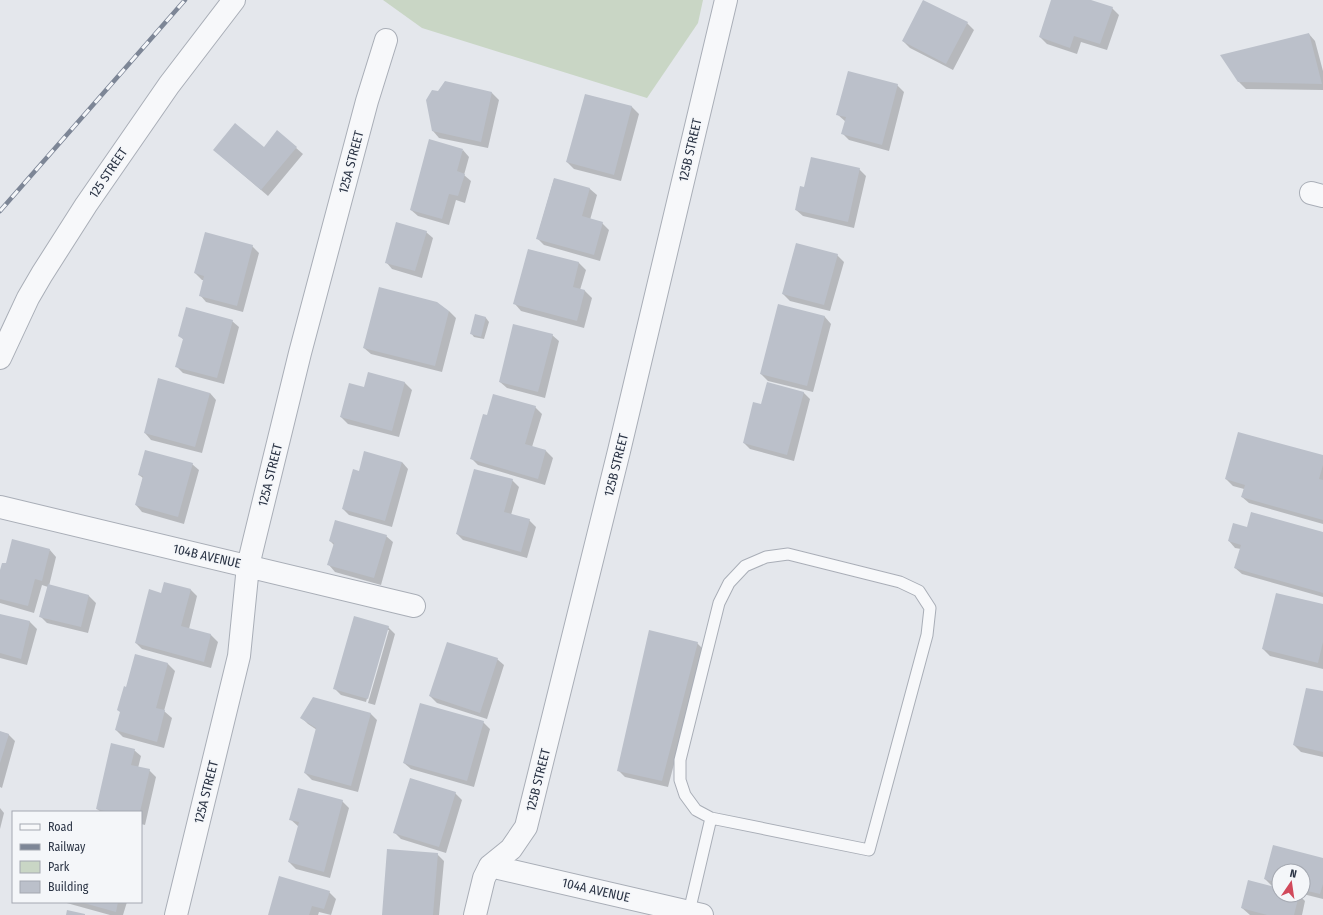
<svg xmlns="http://www.w3.org/2000/svg" width="1323" height="915" font-family="'Fira Sans Condensed',sans-serif">
  <rect width="100%" height="100%" fill="#e4e7ec"/>
  <path fill="#c9d6c5" d="M383 0H703L698 23 647 98 422 28Z"/>
  <path fill="#0003" d="M1052 0H1088L1112 8 1119 15 1107 50 1081 42 1077 54 1047 44 1040 37Z
    M967 23 974 30 953 70 910 48 903 41Z
    M1309 34 1315 41 1323 71V90L1246 89 1239 82Z
    M445 82 492 93 499 100 488 148 439 138 433 131 439 92Z
    M897 85 904 92 889 151 849 140 843 134 846 122 838 115Z
    M586 95 632 107 639 114 621 181 574 169 567 162Z
    M278 132 303 154 268 196 221 156 264 149Z
    M463 150 469 157 464 175 471 181 465 203 456 200 449 225 418 216 411 210Z
    M859 169 866 176 854 228 803 216 796 210 805 188Z
    M554 179 590 189 597 195 590 220 602 223 609 230 600 261 544 245 537 238Z
    M426 232 433 238 422 278 392 269 386 262Z
    M252 246 259 253 243 312 206 302 200 295 204 280H202L195 273Z
    M529 250 579 263 586 270 580 290 585 291 592 298 584 328 521 311 515 304Z
    M837 255 844 262 830 311 790 301 783 294Z
    M779 305 825 317 831 324 813 392 768 381 761 374Z
    M449 311 456 318 442 372 371 354 364 348Z
    M476 316 486 318 489 322 484 339 474 337 471 333Z
    M232 321 239 327 224 384 183 373 176 366 184 340 180 336Z
    M552 335 559 341 545 398 507 388 500 382Z
    M369 373 405 383 412 390 399 437 348 424 341 417 365 389Z
    M803 392 810 399 794 461 750 449 744 443Z
    M210 393 216 400 202 453 151 440 145 433Z
    M535 407 542 414 532 447 546 451 553 458 545 485 478 465 471 458 487 416Z
    M1323 456V524L1249 503 1242 497 1244 489 1233 486 1226 479Z
    M402 462 408 469 392 527 349 515 343 509 359 472Z
    M192 464 199 470 184 524 142 512 136 505 143 478 139 475Z
    M512 480 519 487 511 515 529 520 536 527 527 558 463 540 457 534Z
    M1323 533V597L1242 574 1235 568 1241 549 1235 548 1229 541Z
    M386 536 393 542 381 585 335 572 329 565 334 545 330 541Z
    M50 550 56 557 49 586 89 596 96 603 88 633 47 623 40 616 48 587 42 585 34 613 0 603V574Z
    M191 590 197 596 189 629 211 635 218 642 211 668 142 649 136 643 162 594Z
    M1323 605V669L1270 656 1263 649Z
    M0 615 30 622 37 629 27 665 0 658Z
    M388 627 395 634 375 705 368 703 389 630H387L366 702 341 695 334 688Z
    M697 643 704 650 668 787 625 777 618 770Z
    M136 656 168 664 175 671 164 711 172 718 164 748 123 737 116 730Z
    M497 659 504 665 487 719 437 703 430 696Z
    M1323 692V757L1301 752 1294 745Z
    M371 714 377 720 358 792 312 780 305 773 317 730 308 724 301 717Z
    M483 722 490 729 474 787 411 769 404 763Z
    M0 732 8 734 15 741 2 788 0 787Z
    M134 750 141 756 138 768 149 770 156 777 145 825 141 824V812H101L97 809Z
    M455 793 462 800 446 853 401 839 394 832Z
    M342 801 349 808 330 878 296 869 289 862 299 827 290 819Z
    M0 808 4 813 0 829Z
    M1274 846 1323 859V899L1303 894V871H1279V895H1299L1305 901 1302 915H1250L1242 908 1274 888 1265 879Z
    M437 854 444 861 439 915H383Z
    M329 892 336 899 331 915 319 912 318 915H269Z
    M63 902H127L123 915H110Z"/>
  <path fill="#bbc0ca" d="M923 0 968 22 946 64 902 41Z
    M1051 0H1091L1113 7 1100 44 1074 36 1070 48 1039 37Z
    M1309 33 1322 84 1238 82 1220 55Z
    M848 71 898 84 882 145 841 134 846 117 836 115Z
    M445 81 492 92 481 142 432 131 426 100 432 90 438 91Z
    M585 94 632 106 614 175 566 162Z
    M235 123 264 147 277 130 297 147 261 190 213 150Z
    M429 139 463 149 457 171 465 174 458 196 449 194 442 219 410 210Z
    M811 157 860 168 848 222 795 210 800 186 804 187Z
    M554 178 590 188 582 216 603 222 594 255 536 239Z
    M396 222 427 231 415 271 385 263Z
    M205 232 253 245 237 306 199 296 204 276 194 273Z
    M796 243 838 254 824 305 782 294Z
    M528 249 579 262 573 287 585 290 577 321 513 304Z
    M379 287 437 302 449 311 435 366 363 348Z
    M778 304 825 316 807 386 760 374Z
    M186 307 233 320 217 378 175 367 183 339 178 336Z
    M475 314 486 317 481 337 470 334Z
    M513 324 553 334 538 392 499 382Z
    M368 372 405 382 392 431 340 417 349 383 364 387Z
    M158 378 210 393 195 447 144 433Z
    M767 382 804 392 787 455 743 443 753 402 761 404Z
    M493 394 536 406 525 444 546 450 538 479 470 459 483 414 487 415Z
    M1238 432 1323 455V465L1319 479 1323 480V520L1241 497 1245 485 1225 479Z
    M145 450 193 463 178 517 135 505 143 476 138 475Z
    M364 451 402 462 385 521 342 509 353 469 359 471Z
    M474 469 513 479 504 512 530 519 521 552 456 534Z
    M1251 512 1323 532V593L1234 568 1241 545 1228 541 1233 523 1247 527Z
    M335 520 387 535 374 578 327 565 334 543 329 541Z
    M12 539 50 549 42 581 35 579 28 606 0 599V570L2 563H6Z
    M164 582 191 589 181 626 211 634 204 662 135 643 149 589 161 593Z
    M48 584 89 595 81 627 39 617Z
    M1276 593 1323 604V642L1318 663 1262 649Z
    M0 614 30 621 21 659 0 653Z
    M354 616 389 626 368 699 333 689Z
    M649 630 698 642 662 781 617 771Z
    M447 642 498 658 480 713 429 696Z
    M135 654 168 663 156 708 165 710 157 742 115 730 120 712 117 710 124 686 126 687Z
    M1306 688 1323 691V752L1293 745Z
    M313 697 371 713 351 786 304 773 316 728 300 718Z
    M420 703 484 721 467 781 403 763Z
    M0 731 9 734 0 763Z
    M111 743 135 749 131 765 150 769 140 812H109L96 809Z
    M410 778 456 792 439 847 393 833Z
    M298 788 343 800 324 872 288 862 299 822 289 820Z
    M1273 845 1323 858V884L1320 894 1303 890V871H1279V883L1264 879Z
    M387 849 438 853 433 915H382Z
    M279 876 330 891 324 909 312 906 309 915H268Z
    M1248 880 1279 888V895H1299L1294 915H1267L1241 908Z
    M80 902H118L116 912Z
    M67 910 85 914V915H66Z"/>
  <g fill="none" stroke-linecap="round" stroke-linejoin="round">
    <g stroke="#a9aeb7" stroke-width="13">
      <path id="service" d="M689 912 711 818 696 810 685 795 680 780V760L719 603 729 583 745 566 766 557 788 554 900 582 919 591 930 608 927 635 869 850 711 818"/>
    </g>
    <g stroke="#a9aeb7" stroke-width="24">
      <path id="minor" d="M1311 193 1323 196
        M0 358 28 298 42 274 86 205 169 85 234 0
        M0 507 414 606
        M490 866 702 915
        M176 915 239 656 248 566 254 541 300 353 367 101 386 40
        M475 915 484 878 490 866 511 849 526 827 619 451 726 0"/>
    </g>
    <use href="#service" stroke="#f7f8fa" stroke-width="11"/>
    <use href="#minor" stroke="#f7f8fa" stroke-width="22"/>
    <g stroke="#7d8696" stroke-width="4.5">
      <path id="rail" d="M0 211 185 0"/>
    </g>
    <use href="#rail" stroke="#f4f6f9" stroke-width="3" stroke-dasharray="9" stroke-linecap="butt"/>
  </g>
  <g text-anchor="middle" dominant-baseline="central" stroke-width="3" stroke-linejoin="round" paint-order="stroke">
    <g font-size="13" fill="#2b3445" stroke="#f4f6f9">
      <text transform="translate(690 150) rotate(-77)">125B STREET</text>
      <text transform="translate(351 162) rotate(-75)">125A STREET</text>
      <text transform="translate(108 173) rotate(-56)">125 STREET</text>
      <text transform="translate(616 465) rotate(-76)">125B STREET</text>
      <text transform="translate(270 475) rotate(-76)">125A STREET</text>
      <text transform="translate(207 556) rotate(13)">104B AVENUE</text>
      <text transform="translate(538 780) rotate(-76)">125B STREET</text>
      <text transform="translate(206 792) rotate(-76)">125A STREET</text>
      <text transform="translate(596 890) rotate(13)">104A AVENUE</text>
    </g>
  </g>
  <rect x="12" y="811" width="130" height="92" fill="#f4f6f9" stroke="#a4a8b1"/>
  <rect x="20" y="824" width="20" height="6" fill="#f7f8fa" stroke="#a4a8b1"/>
  <text x="48" y="831" font-size="12" fill="#2b3445">Road</text>
  <rect x="20" y="844" width="20" height="6" fill="#7d8696" stroke="#a4a8b1"/>
  <text x="48" y="851" font-size="12" fill="#2b3445">Railway</text>
  <rect x="20" y="861" width="20" height="12" fill="#c9d6c5" stroke="#a4a8b1"/>
  <text x="48" y="871" font-size="12" fill="#2b3445">Park</text>
  <rect x="20" y="881" width="20" height="12" fill="#bbc0ca" stroke="#a4a8b1"/>
  <text x="48" y="891" font-size="12" fill="#2b3445">Building</text>
  <g transform="translate(1291 883) rotate(13)"><circle r="19" fill="#f4f6f9" stroke="#a4a8b1"/>
  <path d="M0-3L7 15L0 10L-7 15Z" fill="#d1495b"/>
  <text y="-6" font-size="11" font-weight="bold" text-anchor="middle" fill="#2b3445">N</text>
  </g>
</svg>
